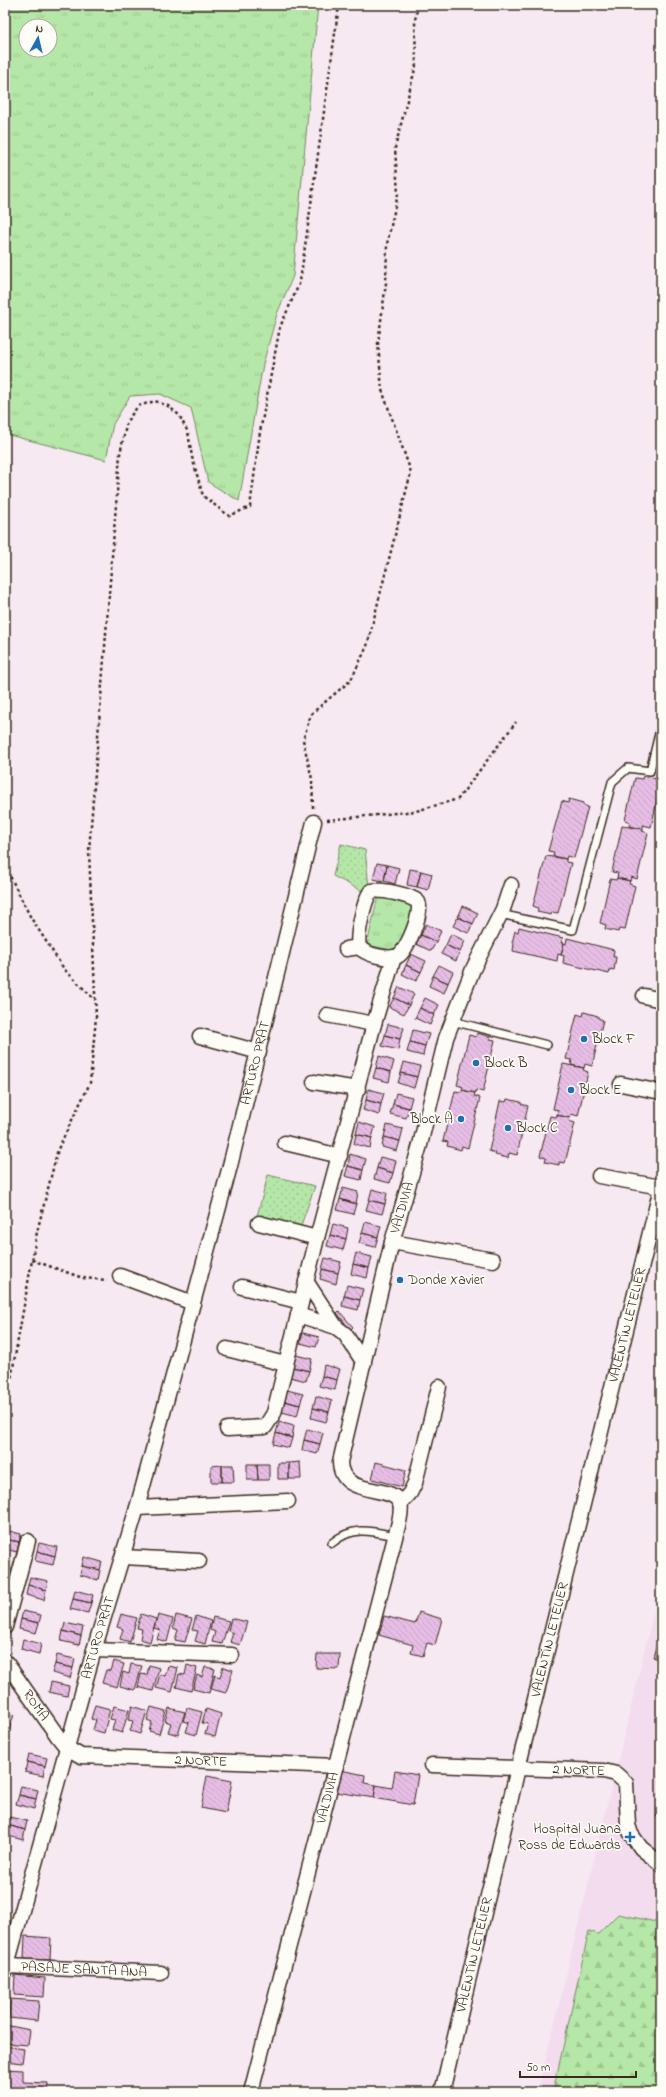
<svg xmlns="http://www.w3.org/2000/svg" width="666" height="2097" font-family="'Indie Flower',sans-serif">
  <defs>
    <pattern id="grass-tufts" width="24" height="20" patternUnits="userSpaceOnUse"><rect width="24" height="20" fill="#b5e7a8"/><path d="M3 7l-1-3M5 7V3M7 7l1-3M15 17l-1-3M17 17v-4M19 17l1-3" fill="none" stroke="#9dc690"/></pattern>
    <pattern id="forest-firs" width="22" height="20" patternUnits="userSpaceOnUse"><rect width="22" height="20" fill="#b5e7a8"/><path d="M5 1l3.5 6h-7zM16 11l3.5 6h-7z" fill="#9dc690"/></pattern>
    <pattern id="park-dots" width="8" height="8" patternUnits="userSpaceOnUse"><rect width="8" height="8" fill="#b5e7a8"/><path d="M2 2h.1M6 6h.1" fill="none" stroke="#9dc690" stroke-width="1.8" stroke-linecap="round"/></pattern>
    <pattern id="building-back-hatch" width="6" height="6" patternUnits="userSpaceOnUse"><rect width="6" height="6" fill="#e7bde5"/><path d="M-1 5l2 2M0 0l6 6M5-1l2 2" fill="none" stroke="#c7a3c4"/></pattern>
  </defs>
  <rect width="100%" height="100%" fill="#f6e9f2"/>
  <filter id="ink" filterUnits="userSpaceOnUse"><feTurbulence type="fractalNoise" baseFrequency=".025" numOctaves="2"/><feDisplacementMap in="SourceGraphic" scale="8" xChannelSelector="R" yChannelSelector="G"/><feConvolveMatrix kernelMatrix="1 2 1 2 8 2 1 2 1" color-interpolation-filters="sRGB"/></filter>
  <g filter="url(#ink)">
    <path fill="#f2dcee" d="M661 1582V2092H538Z"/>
    <path fill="url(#grass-tufts)" stroke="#788863" fill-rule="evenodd" d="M5 5H318L293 276 277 314 263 364 239 501 208 482 191 408 160 394 130 396 113 424 106 460 5 434ZM26 26H50V50H26Z
      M378 896 414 906 397 951 367 945Z"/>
    <path fill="url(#forest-firs)" stroke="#788863" d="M618 1914 661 1923V2092H553L589 1931 598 1934Z"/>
    <path fill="url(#park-dots)" stroke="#788863" d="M341 844 365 850 369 887 364 892 333 876Z
      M268 1175 315 1186 300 1228 257 1216Z"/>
    <path fill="url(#building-back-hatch)" stroke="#3b2a1e" d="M643 776 657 779V782L661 783 651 827 643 825V829L629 826 630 822 625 820 635 778 642 779Z
      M569 799 583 803V805L588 807 574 858 567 856 566 859 553 856 554 852 548 851 562 801 568 803Z
      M622 826 643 829 642 831 648 833 637 879 631 877 630 881 617 878 618 873 612 872Z
      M546 856 566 859V862L571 863 558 913 552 912 551 915 537 912 538 908 533 906Z
      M377 863 387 865 384 881 373 879Z
      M387 865 399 868 395 884 384 881Z
      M410 869 421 871 417 887 407 885Z
      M421 871 432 874 428 890 417 887Z
      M617 878 630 881 629 884 635 886 625 930 619 929 618 932 605 929 606 925 600 923 610 879 616 880Z
      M463 906 478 913 473 924 458 917Z
      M458 917 473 924 468 933 453 926Z
      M426 924 441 931 436 942 421 935Z
      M519 927 563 938 561 943H564L561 955 558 954 557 961 513 951 514 944 512 943 515 931 518 932Z
      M451 934 465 941 460 952 446 945Z
      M421 935 436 942 431 951 416 944Z
      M567 938 614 950 613 957H616L614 970 610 969 609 974 563 963 564 956 561 955 564 943 566 944Z
      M446 945 460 952 456 961 441 954Z
      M411 954 426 961 421 972 406 965Z
      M406 965 421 972 416 981 402 974Z
      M439 965 453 972 448 983 433 976Z
      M433 976 448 983 444 993 429 986Z
      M399 987 414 994 409 1005 394 998Z
      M394 998 409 1005 404 1014 389 1007Z
      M425 998 439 1005 434 1015 420 1008Z
      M420 1008 434 1015 430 1025 415 1018Z
      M584 1012 598 1016V1018L603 1020 592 1066 585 1064 584 1068 571 1065 572 1060 566 1059 577 1014 583 1016Z
      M388 1024 404 1028 400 1039 385 1035Z
      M413 1030 429 1034 425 1046 410 1042Z
      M477 1033 491 1037 490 1039 495 1040 483 1092 476 1090 475 1093 462 1090 463 1087 457 1085 469 1035 476 1037Z
      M385 1035 400 1039 398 1050 382 1046Z
      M410 1042 425 1046 423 1056 407 1052Z
      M379 1056 394 1061 391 1072 376 1068Z
      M404 1062 420 1066 417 1077 401 1073Z
      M563 1064 584 1068 583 1070 588 1072 578 1116 571 1114 570 1118 557 1115 558 1110 553 1109Z
      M376 1068 391 1072 389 1082 373 1078Z
      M401 1073 417 1077 414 1088 398 1083Z
      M368 1089 384 1093 381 1104 366 1100Z
      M462 1090 475 1093 474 1096 480 1098 468 1148 462 1146 461 1150 447 1146 448 1142 443 1141 455 1091 461 1092Z
      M396 1093 412 1097 409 1108 393 1104Z
      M507 1099 521 1102V1104L528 1106 517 1155 509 1153 508 1158 495 1155 496 1153 489 1151 500 1101 506 1102Z
      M366 1100 381 1104 379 1115 363 1110Z
      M393 1104 409 1108 406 1118 390 1114Z
      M557 1115 570 1118 569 1121 575 1123 565 1163 559 1162V1165L545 1162 546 1158 540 1156 550 1116 556 1117Z
      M359 1122 375 1127 372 1138 356 1134Z
      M387 1125 403 1129 400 1141 384 1137Z
      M356 1134 372 1138 370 1148 354 1144Z
      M384 1137 400 1141 397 1151 382 1147Z
      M350 1154 366 1159 363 1170 348 1166Z
      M380 1157 396 1161 393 1173 377 1168Z
      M348 1166 363 1170 361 1180 345 1176Z
      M377 1168 393 1173 390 1183 374 1179Z
      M343 1188 358 1192 356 1204 340 1199Z
      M372 1189 387 1193 385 1204 369 1200Z
      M340 1199 356 1204 353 1214 337 1210Z
      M369 1200 385 1204 382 1214 366 1210Z
      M365 1222 381 1226 378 1237 362 1233Z
      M333 1224 348 1228 346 1239 330 1235Z
      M362 1233 378 1237 375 1247 359 1243Z
      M330 1235 346 1239 343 1250 327 1246Z
      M356 1253 372 1257 369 1268 353 1264Z
      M325 1258 341 1262 338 1273 322 1269Z
      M353 1264 369 1268 367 1278 351 1274Z
      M322 1269 338 1273 336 1284 320 1279Z
      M347 1285 363 1289 360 1300 344 1296Z
      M344 1296 360 1300 358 1310 342 1306Z
      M339 1311 353 1327 349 1331 343 1325 345 1323 337 1313Z
      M303 1333 319 1337 316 1347 300 1343Z
      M296 1355 312 1359 309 1371 293 1367Z
      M324 1365 340 1369 337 1380 322 1376Z
      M293 1367 309 1371 306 1381 290 1377Z
      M322 1376 337 1380 335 1390 319 1386Z
      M287 1390 303 1394 300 1405 284 1401Z
      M316 1396 332 1401 329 1412 313 1408Z
      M284 1401 300 1405 297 1416 282 1412Z
      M313 1408 329 1412 326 1422 311 1418Z
      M279 1422 294 1426 292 1438 276 1433Z
      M307 1429 323 1433 320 1444 304 1440Z
      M276 1433 292 1438 289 1448 273 1444Z
      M304 1440 320 1444 317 1454 302 1450Z
      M300 1462 301 1479H289V1463Z
      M376 1462 406 1470 402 1487 372 1479Z
      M278 1463H289V1479H278Z
      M247 1464H257L258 1480H247Z
      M257 1464H269V1480H258Z
      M222 1465V1482H211V1466Z
      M222 1465H233L234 1482H222Z
      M5 1530 21 1534 19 1542 5 1539Z
      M5 1539 19 1542 17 1552 5 1549Z
      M39 1543 57 1547 55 1556 37 1551Z
      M37 1551 55 1556 53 1565 35 1561Z
      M84 1557 102 1562 100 1570 82 1566Z
      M5 1566 11 1568 9 1576 5 1575Z
      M82 1566 100 1570 98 1580 80 1575Z
      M5 1575 9 1576 7 1586H5Z
      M30 1577 48 1581 46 1590 28 1585Z
      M28 1585 46 1590 44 1600 26 1595Z
      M75 1590 93 1595 91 1603 73 1599Z
      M73 1599 91 1603 88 1613 70 1609Z
      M23 1611 41 1615 39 1623 21 1619Z
      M419 1612 442 1619 435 1645 427 1643 423 1656 411 1653 413 1645 379 1635 384 1616 415 1624Z
      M121 1614 137 1618 130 1642 120 1639 123 1629 117 1627Z
      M141 1614 156 1619 150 1642 140 1639 142 1629 137 1628Z
      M158 1615 173 1619 167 1642 157 1639 160 1630 154 1628Z
      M176 1615 192 1619 185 1642 175 1640 178 1630 173 1628Z
      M196 1616 211 1621 205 1644 195 1641 198 1631 192 1630Z
      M213 1617 229 1621 222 1644 212 1642 215 1632 210 1630Z
      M231 1618 247 1622 240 1645 230 1642 233 1633 228 1631Z
      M21 1619 39 1623 36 1633 19 1629Z
      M65 1623 83 1627 81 1636 63 1631Z
      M661 1630V1659L653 1657Z
      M63 1631 81 1636 79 1645 61 1641Z
      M23 1639 41 1644 39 1654 21 1649Z
      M317 1654H340L339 1669 316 1668Z
      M57 1655 75 1659 73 1668 55 1664Z
      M114 1661 124 1664 117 1687 102 1683 106 1670 111 1671Z
      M55 1664 73 1668 70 1678 52 1673Z
      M131 1664 142 1666 135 1690 120 1686 123 1672 129 1674Z
      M149 1665 159 1668 153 1691 138 1687 141 1674 147 1675Z
      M187 1665 197 1668 191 1691 176 1687 179 1674 185 1675Z
      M168 1666 178 1668 172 1692 156 1688 160 1674 165 1676Z
      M205 1667 215 1669 209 1693 193 1689 197 1675 202 1677Z
      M223 1667 233 1670 226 1693 211 1689 215 1675 220 1677Z
      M51 1682 69 1686 67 1696 49 1692Z
      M95 1705 110 1709 104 1733 93 1730 96 1720 91 1719Z
      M114 1706 129 1710 122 1733 112 1730 115 1720 110 1719Z
      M132 1706 147 1711 140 1734 130 1731 133 1721 128 1720Z
      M151 1707 166 1711 159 1734 149 1731 152 1722 147 1720Z
      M169 1708 185 1712 178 1735 168 1732 171 1723 165 1721Z
      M187 1708 202 1712 196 1735 186 1732 189 1723 183 1721Z
      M206 1709 221 1714 215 1737 205 1734 208 1724 202 1723Z
      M5 1713 14 1715 11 1723 5 1721Z
      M5 1721 11 1723 9 1733 5 1732Z
      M29 1754 47 1758 45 1766 27 1762Z
      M27 1762 45 1766 43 1776 25 1772Z
      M340 1770 365 1775 364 1783 376 1785 374 1798 336 1792Z
      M395 1771 418 1775 413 1805 374 1798 376 1785 392 1788Z
      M207 1776 232 1781 226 1813 201 1808Z
      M21 1786 38 1790 36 1799 19 1795Z
      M19 1795 36 1799 34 1809 16 1804Z
      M661 1811V1821L656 1816Z
      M9 1817 27 1821 25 1830 7 1825Z
      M7 1825 25 1830 23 1840 5 1835Z
      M5 1861 10 1863 5 1879Z
      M25 1936 51 1938 50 1960 24 1959Z
      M15 1975 45 1978 44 1997 14 1995Z
      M10 1999 39 2001 37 2021 9 2018Z
      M5 2025 30 2030 28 2045 5 2043Z
      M5 2046 24 2049 22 2063 5 2061Z
      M5 2069 23 2070V2082L48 2083V2092L5 2091Z"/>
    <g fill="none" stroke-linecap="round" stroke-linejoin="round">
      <g stroke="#3b2a1e" stroke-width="10">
        <path id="service" d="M500 914 573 930 612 782 628 768 650 771 661 725
          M452 1021 547 1045
          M332 1543C353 1525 372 1531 396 1536"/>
      </g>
      <g stroke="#3b2a1e" stroke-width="17">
        <g id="minor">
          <path d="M346 949 359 947C366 955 388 960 398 956 407 950 423 913 418 902 411 895 381 889 371 891 364 900 356 936 359 947"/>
          <path d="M644 996 661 1000"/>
          <path d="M327 1015 374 1024"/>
          <path d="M200 1036 259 1052"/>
          <path d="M314 1082 358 1089"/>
          <path d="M621 1084 661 1092"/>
          <path d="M285 1143 340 1156"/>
          <path d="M599 1176 661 1187"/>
          <path d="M259 1223 317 1238"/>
          <path d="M392 1242 493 1260"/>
          <path d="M120 1276 193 1303"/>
          <path d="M306 1281 336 1327"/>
          <path d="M242 1287 301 1302"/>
          <path d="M298 1315 336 1327 345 1334 364 1363"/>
          <path d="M227 1349 285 1364"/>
          <path d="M227 1429 265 1427 274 1413 317 1238 374 1024 394 957"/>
          <path d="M400 1504 410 1493 415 1483 439 1387"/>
          <path d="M137 1508 288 1501"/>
          <path d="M123 1557 199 1561"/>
          <path d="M5 1627 28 1541"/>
          <path d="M94 1650 232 1655"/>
          <path id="s1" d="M5 1661 59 1738 67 1748 81 1756 336 1766"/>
          <path id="s2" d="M432 1765 604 1771 616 1774 626 1783 628 1825 631 1834 641 1848 661 1864"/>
          <path id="s3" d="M7 1966 161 1973"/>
          <path id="s4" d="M5 1972 94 1650 137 1508 193 1303 230 1166 314 822"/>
          <path id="s5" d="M251 2092 399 1522C400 1517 402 1509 400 1503 392 1483 341 1499 340 1462L392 1242 420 1145 446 1038 473 969 503 909 511 885"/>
          <path id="s6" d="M442 2092 518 1768 661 1188"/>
        </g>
      </g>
      <path stroke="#3b2a1e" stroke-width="2.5" stroke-dasharray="3 3" stroke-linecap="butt" d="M313 808 312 779 303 740 311 714 351 680 367 646 411 472 382 390 378 343 386 283 387 244 398 194 395 148 416 65 415 20 418 5
        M327 820 416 811 458 799 516 722
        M5 866 31 918 64 969 95 1000
        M32 1260 83 1278 107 1280
        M5 1413 37 1232 58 1149 90 1083 96 1017 89 851 120 454 127 421 138 406 155 401 168 406 179 415 188 432 192 457 203 496 229 516 250 507 260 432 280 327 300 282 339 5"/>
      <use href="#service" stroke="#fdfcf7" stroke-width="7"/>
      <use href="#minor" stroke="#fdfcf7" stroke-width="14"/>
    </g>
  </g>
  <g fill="#1f6fb2" stroke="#fdfcf7" stroke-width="1.5">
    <circle cx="584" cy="1039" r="4"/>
    <circle cx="476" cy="1063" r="4"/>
    <circle cx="571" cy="1090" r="4"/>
    <circle cx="461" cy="1119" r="4"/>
    <circle cx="508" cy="1128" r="4"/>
    <circle cx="400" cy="1280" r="4"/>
    <path d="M628 1831h4v4h4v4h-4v4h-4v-4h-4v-4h4z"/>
  </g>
  <g text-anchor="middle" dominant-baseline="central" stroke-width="3.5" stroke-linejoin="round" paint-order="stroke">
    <g font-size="14" fill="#3b2a1e" stroke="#fdfcf7" text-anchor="start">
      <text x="592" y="1039">Block F</text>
      <text x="484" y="1063">Block B</text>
      <text x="579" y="1090">Block E</text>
      <text x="453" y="1119" text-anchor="end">Block A</text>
      <text x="516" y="1128">Block C</text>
      <text x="408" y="1280">Donde Xavier</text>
      <text x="621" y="1829" text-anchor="end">Hospital Juana<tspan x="621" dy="16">Ross de Edwards</tspan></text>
    </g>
    <g font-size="14" fill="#3b2a1e" stroke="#fdfcf7">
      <text stroke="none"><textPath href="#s4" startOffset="943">ARTURO PRAT</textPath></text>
      <text stroke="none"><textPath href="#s5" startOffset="949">VALDIVIA</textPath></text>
      <text stroke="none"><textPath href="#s6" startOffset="789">VALENTÍN LETELIER</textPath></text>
      <text stroke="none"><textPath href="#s4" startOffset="347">ARTURO PRAT</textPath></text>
      <text stroke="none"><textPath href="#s6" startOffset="465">VALENTÍN LETELIER</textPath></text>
      <text stroke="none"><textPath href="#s1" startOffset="54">ROMA</textPath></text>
      <text stroke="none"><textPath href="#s1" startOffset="243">2 NORTE</textPath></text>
      <text stroke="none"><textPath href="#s2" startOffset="147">2 NORTE</textPath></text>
      <text stroke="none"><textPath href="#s5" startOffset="304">VALDIVIA</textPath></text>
      <text stroke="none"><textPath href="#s6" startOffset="141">VALENTÍN LETELIER</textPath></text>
      <text stroke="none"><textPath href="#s3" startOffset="77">PASAJE SANTA ANA</textPath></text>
    </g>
  </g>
  <rect width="666" height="2097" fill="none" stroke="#fdfcf7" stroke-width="20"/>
  <rect x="10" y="10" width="646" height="2077" fill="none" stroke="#3b2a1e" stroke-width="1.5" filter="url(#ink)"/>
  <g transform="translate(38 38) rotate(8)"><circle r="19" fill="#fdfcf7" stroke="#afa8a0"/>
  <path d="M0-3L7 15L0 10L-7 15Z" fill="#1f6fb2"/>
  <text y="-6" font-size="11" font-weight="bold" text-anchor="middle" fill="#3b2a1e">N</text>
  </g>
  <path d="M520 2071v6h116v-6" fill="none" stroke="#3b2a1e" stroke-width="2"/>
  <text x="526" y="2071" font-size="12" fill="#3b2a1e" stroke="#fdfcf7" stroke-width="3" paint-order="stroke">50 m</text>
</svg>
